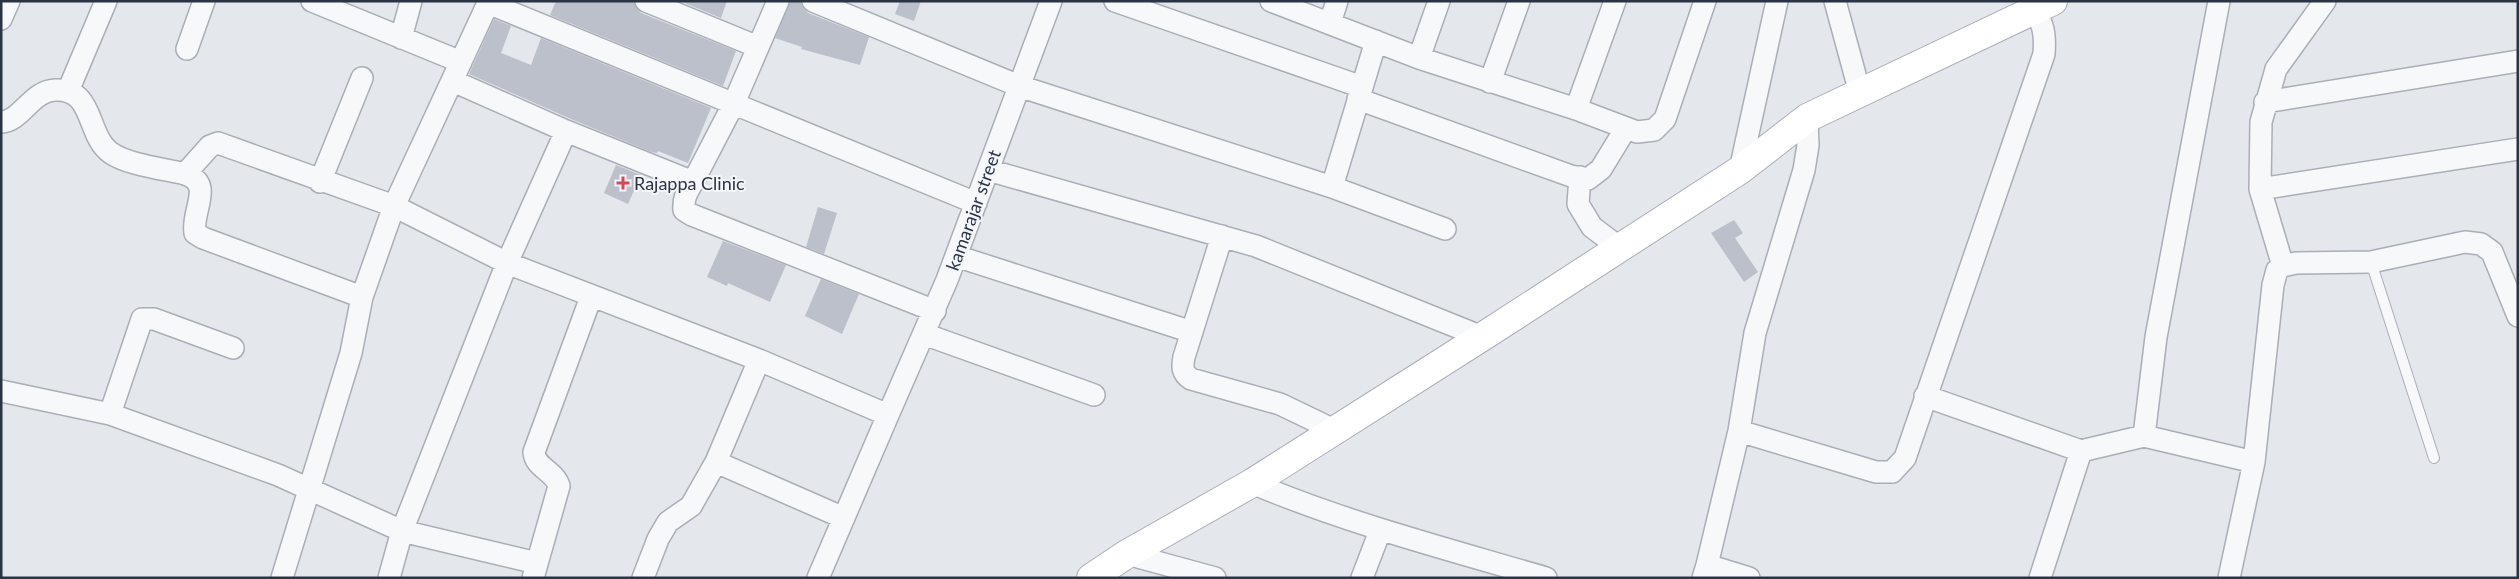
<svg xmlns="http://www.w3.org/2000/svg" width="2519" height="579" font-family="Lato,sans-serif">
  <rect width="100%" height="100%" fill="#e4e7ec"/>
  <path fill="#bbc0ca" d="M556 1H634L636 8 641 13 736 51 723 86 550 15Z
    M680 1H727L721 18Z
    M790 1 801 2 803 8 808 13 869 37 860 65 801 49 802 47 775 38Z
    M900 1H921L914 21 895 14Z
    M494 19 511 26 501 53 531 65 541 38 711 108 688 163 658 151 657 153 651 152 571 119 469 74Z
    M616 165 641 175 628 204 604 193Z
    M818 207 837 213 824 254 806 247Z
    M1734 220 1743 233 1735 238 1758 272 1744 282 1711 233Z
    M723 241 786 265 770 302 728 283 727 286 707 277Z
    M821 279 859 294 842 334 805 316Z"/>
  <g fill="none" stroke-linecap="round" stroke-linejoin="round">
    <g stroke="#a9aeb7" stroke-width="12">
      <path id="service" d="M2371 262 2434 458"/>
    </g>
    <g stroke="#a9aeb7" stroke-width="24">
      <path id="minor" d="M312 1 461 62
        M489 1 394 206 507 263 759 360 888 415 818 578
        M646 1 758 47
        M813 1 1019 86 1332 187 1376 41
        M1115 1 1362 87
        M1271 1 1419 58 1439 1
        M1835 1 1860 93
        M2219 1 2156 337 2144 436 2254 462
        M488 3 976 203
        M1 19 9 1
        M1330 23 1337 1
        M401 38 411 1
        M187 49 204 1
        M1419 58 1576 109 1615 1
        M453 81 566 131 693 182C687 192 683 198 684 210L692 215 935 311
        M1490 82 1519 1
        M68 91 106 1
        M1358 99 1571 176 1588 179 1601 169 1626 128
        M2265 102 2518 61
        M1576 109 1637 132 1654 130 1665 119 1705 1
        M1 122C22 121 31 91 55 90 95 88 86 136 111 153 128 165 165 169 185 174 215 184 191 210 195 233L203 238 362 297 351 353 282 578
        M988 170 1256 246 1482 337
        M1740 170 1777 1
        M185 174 210 146 218 143 394 206 362 297
        M1580 177 1578 204 1592 227 1620 248
        M320 182 362 78
        M693 182 734 103 778 1
        M1332 187 1445 229
        M2260 189 2518 149
        M1222 236 1184 357C1182 367 1182 373 1191 379L1280 404 1334 430
        M956 256 1192 332
        M2283 266 2260 189 2261 122 2276 69 2325 1
        M924 334 1094 395
        M1 391 110 414 278 475 402 531 537 563
        M1925 396 2081 451 2144 436
        M110 414 142 319H154L233 348
        M888 415 947 280 1051 1
        M1739 431 1876 472H1892L1905 458 2044 54C2046 29 2042 22 2029 1
        M716 462 844 518
        M1252 483C1347 523 1447 549 1546 578
        M1127 554 1215 578
        M1707 565 1739 431 1755 333 1804 170 1808 145 1807 118
        M389 578 402 531 507 263 566 131
        M533 578 559 486C555 471 535 468 534 452L591 297
        M643 578 658 539 668 522 691 506 716 462 759 360
        M1362 578 1380 531
        M1703 578 1707 565 1749 578
        M2040 578 2081 451
        M2229 578 2254 462 2273 285 2277 270 2283 266 2296 263 2371 262 2465 242 2481 244 2492 252 2518 316"/>
    </g>
    <g stroke="#a9aeb7" stroke-width="30">
      <path id="secondary" d="M1091 578 1127 554 1252 483 1482 337 1740 170 1807 118 2053 1"/>
    </g>
    <use href="#service" stroke="#f7f8fa" stroke-width="10"/>
    <use href="#minor" stroke="#f7f8fa" stroke-width="21"/>
    <use href="#secondary" stroke="#fff" stroke-width="28"/>
  </g>
  <path fill="#d1495b" stroke="#f4f6f9" stroke-width="2" d="M620.5 175.5h5v5h5v5h-5v5h-5v-5h-5v-5h5z"/>
  <g text-anchor="middle" dominant-baseline="central" stroke-width="4" stroke-linejoin="round" paint-order="stroke">
    <g font-size="18" fill="#2b3445" stroke="#f4f6f9" text-anchor="start">
      <text x="634" y="183">Rajappa Clinic</text>
    </g>
    <g font-size="18" fill="#2b3445" stroke="#f4f6f9">
      <text transform="translate(973 210) rotate(-70)">kamarajar street</text>
    </g>
  </g>
  <rect width="2519" height="579" fill="none" stroke="#2b3445" stroke-width="5"/>
</svg>
